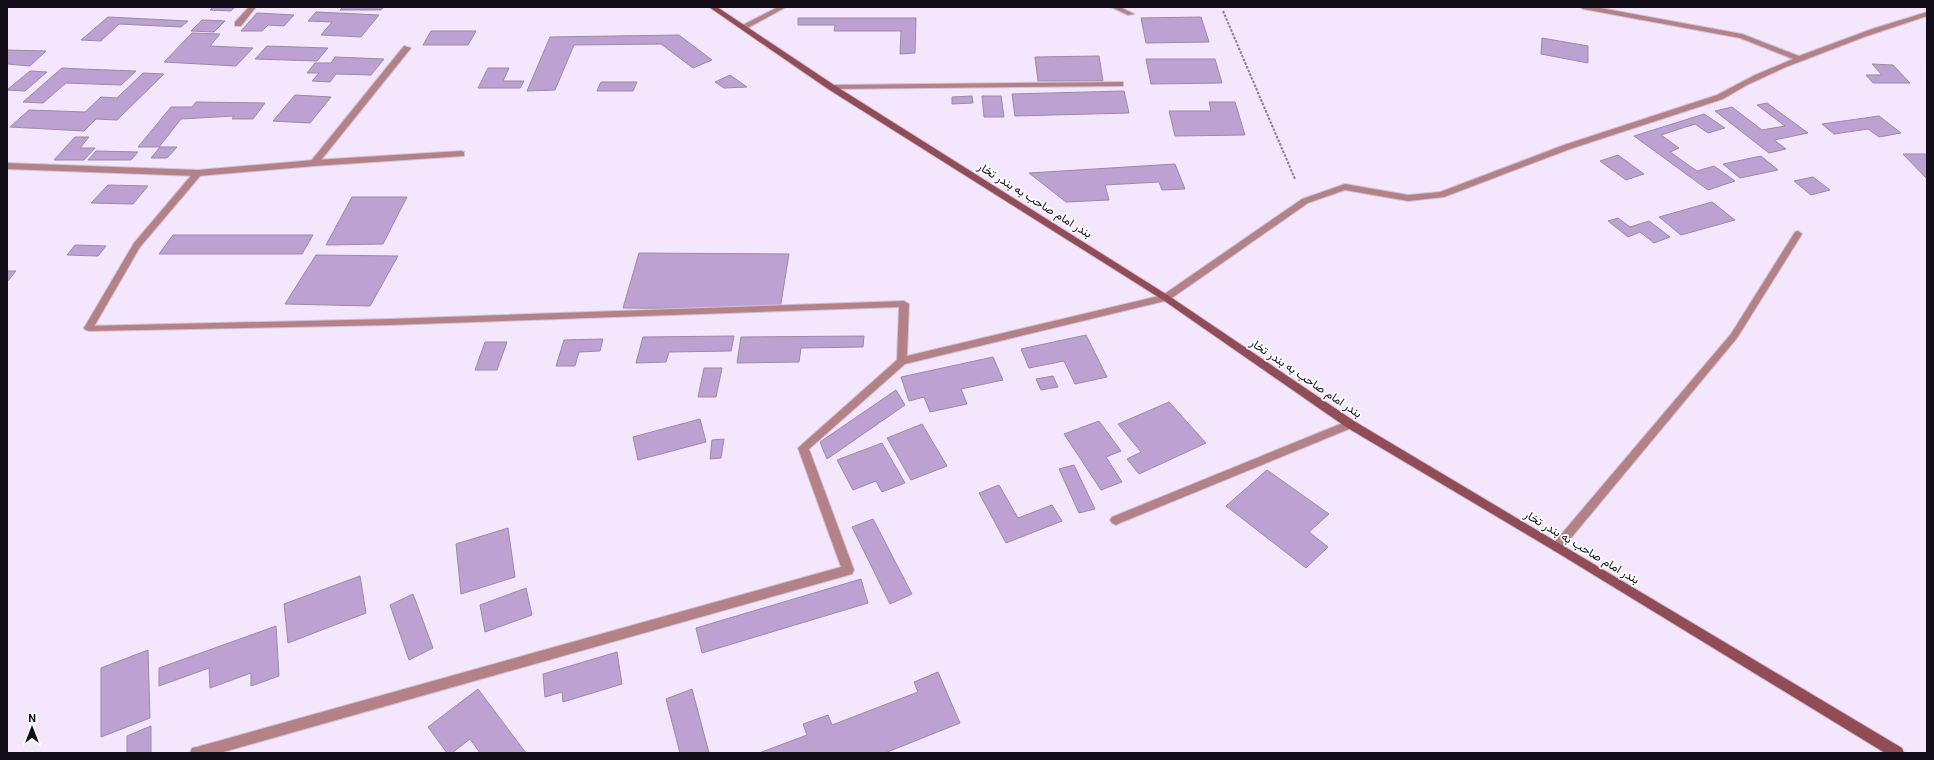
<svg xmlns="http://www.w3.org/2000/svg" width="1934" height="760" font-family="Roboto,Vazirmatn,sans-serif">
  <rect width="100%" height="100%" fill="#f3e6fd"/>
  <path fill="#bea1d3" stroke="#9a8ba5" d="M213 7H235L231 11 210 10Z
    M343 7H384L381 10H340Z
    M316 12 379 15 361 37 321 35 332 22 308 21Z
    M257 13 294 15 284 26 268 25 262 31H241Z
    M108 17 188 21 181 27 119 24 101 41 81 40Z
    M1201 17 1209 42 1146 43 1141 18Z
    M798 18H916L915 53 900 54 901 31H834L835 25H798Z
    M202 20 225 21 214 32 191 31Z
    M431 31H476L468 45H423Z
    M192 33 220 34 210 46 253 48 236 66 164 62Z
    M679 35 712 60 693 68 661 44 574 45 555 90 527 91 550 37Z
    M1542 38 1588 46V63L1541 54Z
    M267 46 328 48 317 61 255 59Z
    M7 50 46 51 30 66 7 64Z
    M1099 56 1103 81H1038L1035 57Z
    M335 57 384 59 371 75 336 74 330 82 312 81 319 73H307L315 63H331Z
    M1146 59H1215L1222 83 1151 84Z
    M1872 64 1893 65 1910 83H1873L1866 75H1882Z
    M62 68 81 69 136 71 121 85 66 83 43 103 23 102Z
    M488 68H509L503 81H524L520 88H478Z
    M30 71 47 72 25 91 7 90Z
    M143 73 164 74 117 120 96 119 84 131 10 127 29 110 85 112 101 97 117 98Z
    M730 75 747 87 724 88 715 82Z
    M601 82H637L633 91H597Z
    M1124 91 1129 113 1015 116 1012 94Z
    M295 95 331 97 310 123 273 121Z
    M972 96 973 103 952 104V97Z
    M982 96H1001L1004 117H984Z
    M196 102 265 103 253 119H232L234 116 181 119 159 147H138L171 107H192Z
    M1209 102H1235L1245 135 1175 136 1169 111H1211Z
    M1767 103 1808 133 1774 140 1786 149 1769 153 1715 111 1732 107 1762 130 1785 126 1757 105Z
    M1704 114 1725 128 1708 133 1695 124 1661 135 1679 148 1670 152 1697 171 1714 166 1735 181 1708 190 1634 136Z
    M1879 116 1901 133 1879 137 1868 129 1834 134 1822 124Z
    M75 137H89L80 148H95L84 160H54Z
    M160 147H177L167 158H151Z
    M96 151 138 152 131 160H88Z
    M1903 154H1925L1927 155V179Z
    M1618 155 1644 174 1626 180 1600 161Z
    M1761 156 1778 170 1740 178 1723 164Z
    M1175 164 1185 189 1162 190 1159 182 1105 185 1109 200 1066 202 1029 173Z
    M1813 177 1830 190 1811 195 1794 181Z
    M108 185 148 186 133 204 91 203Z
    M352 197H407L383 244 326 245Z
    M1712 202 1735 220 1681 235 1659 217Z
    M1618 218 1630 227 1649 221 1670 237 1654 243 1640 232 1628 237 1608 221Z
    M173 235H313L302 254H159Z
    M75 245 106 246 98 256 67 255Z
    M639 253 789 254 780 309 623 308Z
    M316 255 398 256 370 306 285 304Z
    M7 271H16L7 282Z
    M1086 335 1107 377 1075 384 1064 361 1029 368 1021 349Z
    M734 336 731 351 669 352 666 362 636 363 643 337Z
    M864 336 863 347 801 348 799 362 737 363 741 337Z
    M603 339 600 351 579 352 575 366H556L564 340Z
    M485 342H507L497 370H475Z
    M993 357 1003 380 961 389 967 404 930 412 924 397 909 401 901 377Z
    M704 368H722L716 397H698Z
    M1053 376 1058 387 1041 390 1036 379Z
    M896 390 905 405 827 459 820 442Z
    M1169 402 1206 443 1139 474 1127 459 1141 452 1118 424Z
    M700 419 706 442 638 460 633 437Z
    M1099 421 1121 451 1106 457 1122 482 1101 490 1064 434Z
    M922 424 947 466 911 480 887 438Z
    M724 439 721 458 710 459 712 440Z
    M882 443 905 483 882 492 876 481 853 490 837 460Z
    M1074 465 1095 509 1079 513 1059 469Z
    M1267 470 1329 514 1309 532 1328 547 1306 568 1226 506Z
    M999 485 1018 518 1052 505 1062 521 1006 543 979 493Z
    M873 519 912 594 890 604 852 527Z
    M508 528 515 577 461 594 456 544Z
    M360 576 366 613 288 643 284 604Z
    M861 579 868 603 702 653 696 628Z
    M526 588 532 615 485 632 480 605Z
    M413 594 433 648 409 660 390 605Z
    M276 626 279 676 251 686V673L210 688 209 668 159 686V668Z
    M148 650 150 718 101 737V668Z
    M617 652 622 684 563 702 562 692 545 697 543 674Z
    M938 672 960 723 885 753H759L807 735 803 724 828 715 832 725 918 692 914 682Z
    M478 689 526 753H480L470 739 452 753H447L428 727Z
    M692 689 709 753H680L666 699Z
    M151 726V753H127V736Z"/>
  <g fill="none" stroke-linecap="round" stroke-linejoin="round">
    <g stroke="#cfc3d8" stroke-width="2">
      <path id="lane" d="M1111 7H1120L1134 14 1128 15Z
        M404 46 411 48 317 165H311V161Z
        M198 170 202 173 201 175 140 247 92 330H86L84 328 134 243 195 171Z
        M1798 231 1802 234 1737 338 1561 550 1557 552 1553 550 1551 547 1553 544 1731 334 1795 232Z
        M1350 420 1354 421 1355 424 1354 427 1120 523 1116 525 1112 523 1110 520 1112 517Z"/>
    </g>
    <g stroke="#cfc3d8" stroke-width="2">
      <path id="street" d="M249 7H256L241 26H235V22Z
        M778 7H786L746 29 739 27Z
        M1580 7H1595L1742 34 1799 56 1872 29 1927 12V16L1864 37 1786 67 1747 85 1723 99 1570 149 1444 197 1408 201 1345 190 1308 203 1169 300 905 364 809 449 854 570 852 574 220 753H190L192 748 197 747 841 567 798 448 897 360 899 307 390 325 89 331 86 330 84 328 86 326 390 319 904 301 909 304 907 356 1163 295 1302 199 1345 184 1408 195 1440 192 1564 145 1717 95 1755 75 1793 59 1740 38 1583 9Z
        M1120 82H1123V86L831 89 827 87 831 85Z
        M461 151 464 152V156L314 166 198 176 7 169V163L198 170 314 160Z"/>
    </g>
    <g stroke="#cfc3d8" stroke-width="2">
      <path id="secondary" d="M709 7H717L834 85 1169 296 1354 421 1902 748 1904 753H1885L1553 550 1346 427 1163 300 828 89Z"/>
    </g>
    <path stroke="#867d8d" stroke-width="2" stroke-dasharray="2.5 1.5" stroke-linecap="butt" d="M1223 11 1295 179"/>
    <use href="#lane" fill="#b38186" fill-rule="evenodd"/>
    <use href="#street" fill="#b38186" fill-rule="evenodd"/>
    <use href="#secondary" fill="#924c56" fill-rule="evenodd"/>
  </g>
  <g text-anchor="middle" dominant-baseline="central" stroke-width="3.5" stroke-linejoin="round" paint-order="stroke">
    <g font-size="12" fill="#130d17" stroke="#fff">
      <text transform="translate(1035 200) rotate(32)">بندر امام صاحب به بندر تخار</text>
      <text transform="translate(1306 378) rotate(34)">بندر امام صاحب به بندر تخار</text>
      <text transform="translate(1582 547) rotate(31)">بندر امام صاحب به بندر تخار</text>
    </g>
  </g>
  <rect width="1934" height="760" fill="none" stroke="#130d17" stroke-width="16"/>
  <g transform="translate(32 728)" stroke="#ffffff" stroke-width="3" paint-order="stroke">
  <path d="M0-3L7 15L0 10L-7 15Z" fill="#130d17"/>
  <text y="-6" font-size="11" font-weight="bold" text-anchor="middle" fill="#130d17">N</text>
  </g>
</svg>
